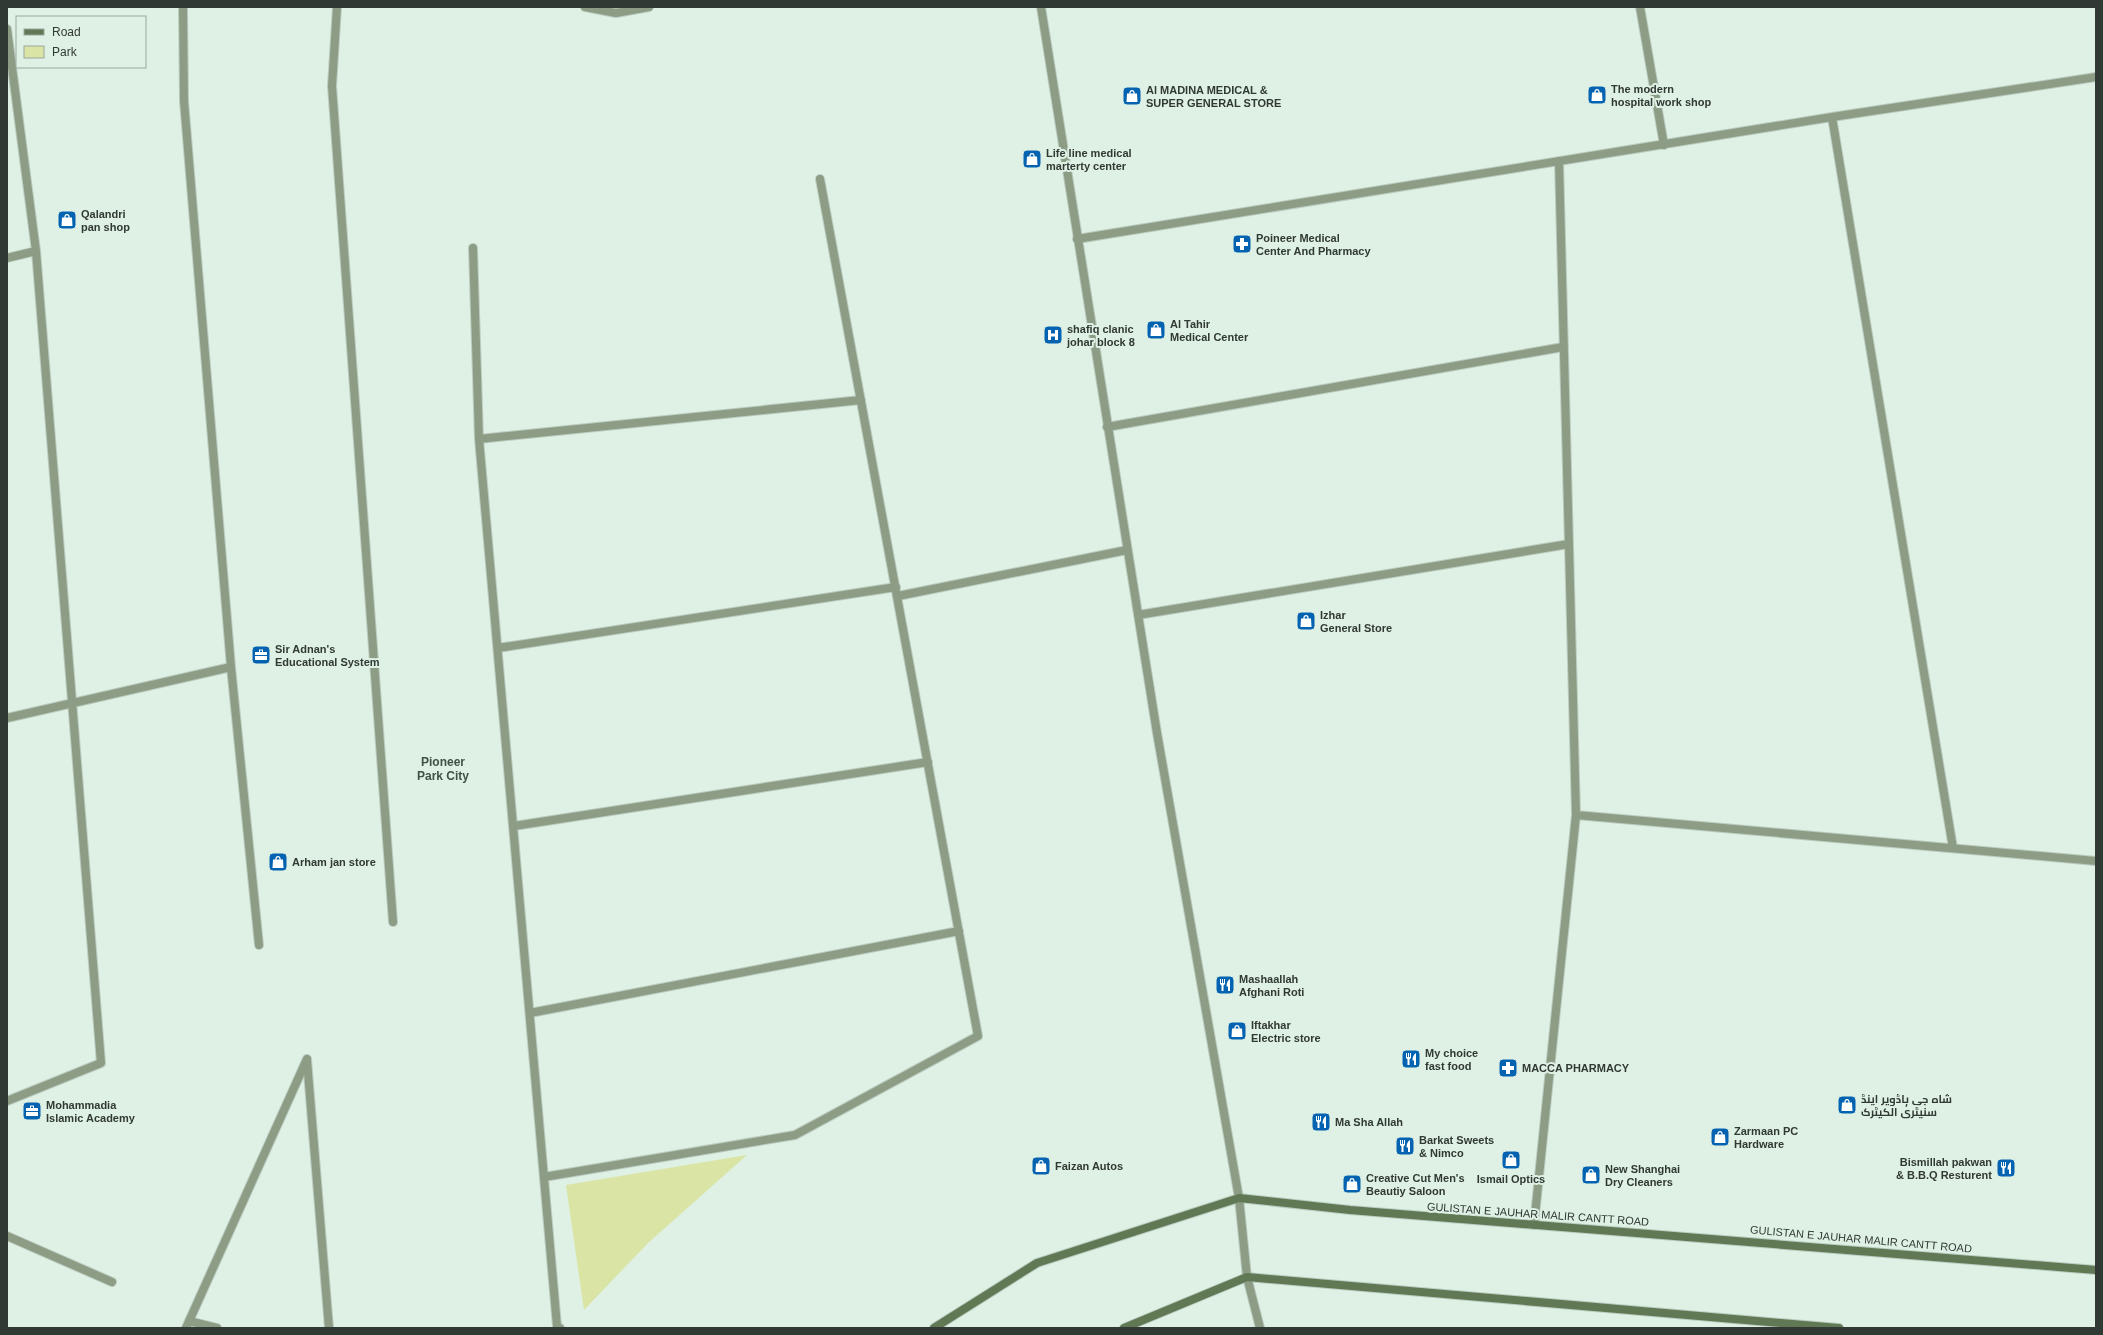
<svg xmlns="http://www.w3.org/2000/svg" width="2103" height="1335" font-family="Helvetica,Cairo,sans-serif">
  <rect width="100%" height="100%" fill="#def1e4"/>
  <path fill="#dae5a5" d="M747 1155 648 1243 584 1310 566 1185Z"/>
  <g fill="none" stroke-linecap="round" stroke-linejoin="round">
    <g stroke="#bbccc1" stroke-width="10">
      <path id="minor" d="M183 7 184 101 231 667 259 945
        M337 7 332 86 393 922
        M585 7 616 13 649 7
        M1041 7 1157 733 1239 1198 1247 1277 1260 1328
        M1640 7 1664 145
        M7 29 36 251 101 1063 7 1101
        M1832 117 1953 848
        M1077 239 1832 117 2096 77
        M473 248 479 439 557 1326 560 1328
        M7 258 36 251
        M1107 427 1563 347
        M479 439 861 400
        M898 596 1127 550
        M1138 615 1569 544
        M498 648 896 587
        M7 718 231 667
        M1576 815 2096 861
        M514 826 928 762
        M530 1013 959 931
        M307 1060 329 1328
        M544 1177 795 1135 978 1036 820 179
        M1534 1225 1576 815 1559 161
        M7 1236 112 1282
        M189 1321 217 1328
        M186 1328 307 1059"/>
    </g>
    <g stroke="#bbccc1" stroke-width="10">
      <path id="secondary" d="M934 1328 1037 1263 1239 1198 1350 1210 2096 1270
        M1124 1328 1247 1277 1839 1328"/>
    </g>
    <use href="#minor" stroke="#8d9d85" stroke-width="8"/>
    <use href="#secondary" stroke="#607854" stroke-width="8"/>
  </g>
  <defs>
    <g id="shop-square" transform="scale(1)"><rect x="-9" y="-9" width="18" height="18" rx="4" fill="#0463b0" stroke="#def1e4"/><path d="M-5-2.5h2.3a2.7 3.5 0 0 1 5.4 0H5L5.5 6h-11ZM-1.5-2.5h3a1.5 2.3 0 0 0-3 0Z" fill="#fff"/></g>
    <g id="pharmacy-square" transform="scale(1)"><rect x="-9" y="-9" width="18" height="18" rx="4" fill="#0463b0" stroke="#def1e4"/><path d="M-2-6h4v4h4v4h-4v4h-4v-4h-4v-4h4Z" fill="#fff"/></g>
    <g id="hospital-square" transform="scale(1)"><rect x="-9" y="-9" width="18" height="18" rx="4" fill="#0463b0" stroke="#def1e4"/><path d="M-5-5h3v3.5h4V-5h3V5h-3V1.5h-4V5h-3Z" fill="#fff"/></g>
    <g id="office-square" transform="scale(1)"><rect x="-9" y="-9" width="18" height="18" rx="4" fill="#0463b0" stroke="#def1e4"/><path d="M-6-3h4V-5.5h4V-3h4V5H-6ZM-1-4.5V-3h2v-1.5ZM-6 0V1H6V0Z" fill="#fff"/></g>
    <g id="restaurant-square" transform="scale(1)"><rect x="-9" y="-9" width="18" height="18" rx="4" fill="#0463b0" stroke="#def1e4"/><path d="M-5-6h1v4h1v-4h1v4h1v-4h1v5L-1.5 .5V6h-2V.5L-5-1ZM5-6V6H3V1.5H1.5Q1.5-4 5-6Z" fill="#fff"/></g>
  </defs>
  <g fill-rule="evenodd">
    <use href="#shop-square" x="1597" y="95"/>
    <use href="#shop-square" x="1132" y="96"/>
    <use href="#shop-square" x="1032" y="159"/>
    <use href="#shop-square" x="67" y="220"/>
    <use href="#pharmacy-square" x="1242" y="244"/>
    <use href="#shop-square" x="1156" y="330"/>
    <use href="#hospital-square" x="1053" y="335"/>
    <use href="#shop-square" x="1306" y="621"/>
    <use href="#office-square" x="261" y="655"/>
    <use href="#shop-square" x="278" y="862"/>
    <use href="#restaurant-square" x="1225" y="985"/>
    <use href="#shop-square" x="1237" y="1031"/>
    <use href="#restaurant-square" x="1411" y="1059"/>
    <use href="#pharmacy-square" x="1508" y="1068"/>
    <use href="#shop-square" x="1847" y="1105"/>
    <use href="#office-square" x="32" y="1111"/>
    <use href="#restaurant-square" x="1321" y="1122"/>
    <use href="#shop-square" x="1720" y="1137"/>
    <use href="#restaurant-square" x="1405" y="1146"/>
    <use href="#shop-square" x="1511" y="1160"/>
    <use href="#shop-square" x="1041" y="1166"/>
    <use href="#restaurant-square" x="2006" y="1168"/>
    <use href="#shop-square" x="1591" y="1175"/>
    <use href="#shop-square" x="1352" y="1184"/>
  </g>
  <g text-anchor="middle" dominant-baseline="central" stroke-width="4" stroke-linejoin="round" paint-order="stroke">
    <g font-size="11" font-weight="bold" fill="#313934" stroke="#def1e4" text-anchor="start">
      <text x="1611" y="89">The modern<tspan x="1611" dy="13">hospital work shop</tspan></text>
      <text x="1146" y="90">Al MADINA MEDICAL &amp;<tspan x="1146" dy="13">SUPER GENERAL STORE</tspan></text>
      <text x="1046" y="153">Life line medical<tspan x="1046" dy="13">marterty center</tspan></text>
      <text x="81" y="214">Qalandri<tspan x="81" dy="13">pan shop</tspan></text>
      <text x="1256" y="238">Poineer Medical<tspan x="1256" dy="13">Center And Pharmacy</tspan></text>
      <text x="1170" y="324">Al Tahir<tspan x="1170" dy="13">Medical Center</tspan></text>
      <text x="1067" y="329">shafiq clanic<tspan x="1067" dy="13">johar block 8</tspan></text>
      <text x="1320" y="615">Izhar<tspan x="1320" dy="13">General Store</tspan></text>
      <text x="275" y="649">Sir Adnan's<tspan x="275" dy="13">Educational System</tspan></text>
      <text x="292" y="862">Arham jan store</text>
      <text x="1239" y="979">Mashaallah<tspan x="1239" dy="13">Afghani Roti</tspan></text>
      <text x="1251" y="1025">Iftakhar<tspan x="1251" dy="13">Electric store</tspan></text>
      <text x="1425" y="1053">My choice<tspan x="1425" dy="13">fast food</tspan></text>
      <text x="1522" y="1068">MACCA PHARMACY</text>
      <text x="1861" y="1099">شاہ جی ہاڈویر اینڈ<tspan x="1861" dy="13">سنیٹری الکیٹرک</tspan></text>
      <text x="46" y="1105">Mohammadia<tspan x="46" dy="13">Islamic Academy</tspan></text>
      <text x="1335" y="1122">Ma Sha Allah</text>
      <text x="1734" y="1131">Zarmaan PC<tspan x="1734" dy="13">Hardware</tspan></text>
      <text x="1419" y="1140">Barkat Sweets<tspan x="1419" dy="13">&amp; Nimco</tspan></text>
      <text x="1992" y="1162" text-anchor="end">Bismillah pakwan<tspan x="1992" dy="13">&amp; B.B.Q Resturent</tspan></text>
      <text x="1055" y="1166">Faizan Autos</text>
      <text x="1605" y="1169">New Shanghai<tspan x="1605" dy="13">Dry Cleaners</tspan></text>
      <text x="1366" y="1178">Creative Cut Men's<tspan x="1366" dy="13">Beautiy Saloon</tspan></text>
      <text x="1511" y="1179" text-anchor="middle">Ismail Optics</text>
    </g>
    <g font-size="11" fill="#313934" stroke="#def1e4">
      <text transform="translate(1538 1214) rotate(4)">GULISTAN E JAUHAR MALIR CANTT ROAD</text>
      <text transform="translate(1861 1239) rotate(5)">GULISTAN E JAUHAR MALIR CANTT ROAD</text>
    </g>
    <g font-size="12" font-weight="bold" fill="#415146" stroke="#def1e4">
      <text x="443" y="762">Pioneer<tspan x="443" dy="14">Park City</tspan></text>
    </g>
  </g>
  <rect width="2103" height="1335" fill="none" stroke="#313934" stroke-width="16"/>
  <rect x="16" y="16" width="130" height="52" fill="#def1e4" stroke="#99a79e"/>
  <rect x="24" y="29" width="20" height="6" fill="#607854" stroke="#99a79e"/>
  <text x="52" y="36" font-size="12" fill="#313934">Road</text>
  <rect x="24" y="46" width="20" height="12" fill="#dae5a5" stroke="#99a79e"/>
  <text x="52" y="56" font-size="12" fill="#313934">Park</text>
</svg>
